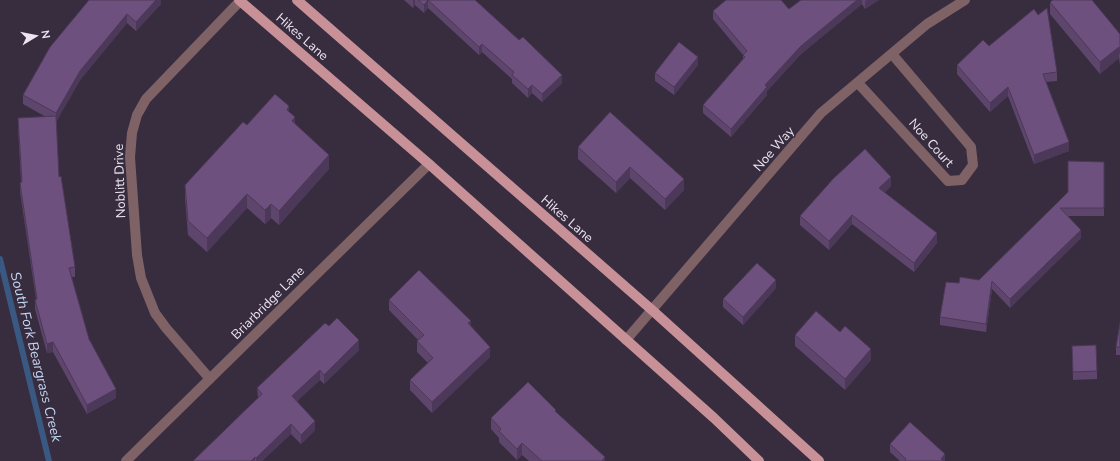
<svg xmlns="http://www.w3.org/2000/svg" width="1120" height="461" font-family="'Nunito Sans',sans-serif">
  <rect width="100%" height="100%" fill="#382c3f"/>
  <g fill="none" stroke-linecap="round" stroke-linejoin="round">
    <path stroke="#395882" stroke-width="6" d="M0 259 49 461"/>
    <path stroke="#7e6265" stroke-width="10" d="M858 83 948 181 962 180 973 165 971 147 892 54
      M626 340 821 113 927 24 965 0
      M210 379 166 328 155 313 141 278 137 255 130 157 132 133 137 115 146 99 241 0
      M126 461 429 164"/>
    <path stroke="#c89198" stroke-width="10" d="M239 0 429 164 714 418 759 461
      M297 0 652 310 819 461"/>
  </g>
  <path fill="#5e456c" d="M89 0H161V4L136 31 127 23 80 80 56 122 59 177 75 267V277H71L89 339 116 398 87 414 53 352 47 353 35 309V300L36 299 20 192V183L21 182 18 128V118L46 117 23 104V95Z
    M404 0H475L562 83 542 102 532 93 528 98 512 83V79L482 52 479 55 428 8 424 13 415 5 413 8Z
    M801 0H879L865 9 862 4 801 54 767 91V95L731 137 703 113V105L743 59V55L713 19V11L789 9Z
    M1050 2 1120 34V65L1119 58 1100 74 1050 14Z
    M989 46 1057 72V81L1046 82 1069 151 1034 164 1008 96 990 112 957 74V65Z
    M698 65 674 95 655 81V73Z
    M289 112 295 123 329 169 279 225 271 218 265 224 247 208 207 252 188 235 185 199V185L247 125Z
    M610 112 684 190 665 210 630 178 616 193 578 159V147Z
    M1104 162V216H1068L1081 238 1010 308 992 289 986 332 940 325V317L959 283 979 280Z
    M891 186 884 193 937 243 914 272 852 224 829 250 800 225V216Z
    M776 288 743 325 723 307V299Z
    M389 300 471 327 490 357 432 413 410 390V380L428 363 417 352V341L418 340 389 310Z
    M1120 323V355H1116V347Z
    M329 326 359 350 324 384 320 380 297 401 315 430 301 444 291 434 262 461H193L258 398 257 388Z
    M795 335 871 360 845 390 795 346Z
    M1072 346 1097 371V379L1073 380Z
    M556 413 605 461H529L522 455 517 460 499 442V438L491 429V418Z
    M890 444 945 461H900L890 452Z"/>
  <path fill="#4c3858" d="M156 0H161V4L136 31V22Z
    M413 0H415V5L413 8Z
    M428 0V8L424 13V5Z
    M857 0H862V4L801 54 767 91V95L731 137V129L765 85 801 46Z
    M868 0H879L865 9V1Z
    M127 14V23L80 80 56 122V113L80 71Z
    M482 44V52L479 55V47Z
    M1119 47V58L1100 74V62Z
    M698 57V65L674 95V87Z
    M562 75V83L542 102V94Z
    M532 85V93L528 98V89Z
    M1008 87V96L990 112V103Z
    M289 106V120L287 110Z
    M295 117V131L292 121Z
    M1069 142V151L1034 164V155Z
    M329 155V169L279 225V211Z
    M630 167V178L616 193V182Z
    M891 177V186L879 198V188Z
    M684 179V190L665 210V199Z
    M247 194V208L207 252V238Z
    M271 204V218L265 224V210Z
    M852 215V224L829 250V241Z
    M1081 230V238L1010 308V299Z
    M937 233V243L914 272V263Z
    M776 280V288L743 325V317Z
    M992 281V289L986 332V324Z
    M471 321V331L468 323Z
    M359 340V350L324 384V375Z
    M53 342V352L47 353V344Z
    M490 347V357L432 413V402Z
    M871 349V360L845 390V379Z
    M320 370V380L292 406V396Z
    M116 389V398L87 414V405Z
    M315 421V430L301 444V435Z
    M291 424V434L262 461H256V458Z
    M522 443V455L517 460V449Z
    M945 454V461H941V459Z
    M255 457V461H251Z
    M605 457V461H602Z"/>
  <path fill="#6d507e" stroke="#4c3858" d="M89 0H156L136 22 127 14 80 71 56 113 23 95 50 47Z
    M418 0H475L519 40 523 37 562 75 542 94 532 85 528 89 512 75 514 72 482 44 479 47 428 0 424 5Z
    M726 0H781L789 9 801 0H857L801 46 765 85 767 87 731 129 703 105 745 57 743 55 747 51 713 11Z
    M1053 0H1092L1120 34V54L1119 47 1100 62 1050 2Z
    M1047 8 1057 72 1043 74 1069 142 1034 155 1008 87 990 103 957 65 983 40 989 46 1034 9 1038 15Z
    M679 42 698 57 674 87 655 73Z
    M275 94 289 106 287 110 295 117 292 121 329 155 279 211 271 204 265 210 247 194 207 238 188 221 185 185 243 122 247 125Z
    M610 112 684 179 665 199 630 167 616 182 578 147Z
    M56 116 59 177 61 176 75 267 69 268 89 339 116 389 87 405 53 342 47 344 35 300 37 299 20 183 22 182 18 118Z
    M865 149 891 177 879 188 937 233 914 263 852 215 829 241 800 216 833 179Z
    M1068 161 1104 162V208H1060L1081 230 1010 299 992 281 986 324 940 317 946 282 959 283 960 277 979 280 1068 192Z
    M757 263 776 280 743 317 723 299Z
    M419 270 471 321 468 323 490 347 432 402 410 380 433 358 417 341 424 335 389 300Z
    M816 311 840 332 845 326 871 349 845 379 795 335Z
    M337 318 359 340 324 375 320 370 292 396 315 421 301 435 291 424 256 458 255 457 251 461H193L262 394 257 388 325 323 329 326Z
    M1120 323V347H1116Z
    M1096 345 1097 371 1073 372 1072 346Z
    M528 382 556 410 555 411 605 457 602 461H542L522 443 517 449 499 431 501 429 491 418Z
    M910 422 945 454 941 459 944 461H905L906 459 890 444Z"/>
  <g text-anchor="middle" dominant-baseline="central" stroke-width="3" stroke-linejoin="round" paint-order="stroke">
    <g font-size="13" fill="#ece5f1" stroke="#382c3f">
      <text transform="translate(302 37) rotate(41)">Hikes Lane</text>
      <text transform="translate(931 143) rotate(48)">Noe Court</text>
      <text transform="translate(774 149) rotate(-49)">Noe Way</text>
      <text transform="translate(120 181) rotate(-92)">Noblitt Drive</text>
      <text transform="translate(567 219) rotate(41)">Hikes Lane</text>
      <text transform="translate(268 303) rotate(-45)">Briarbridge Lane</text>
    </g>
    <g font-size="14" font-style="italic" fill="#c4d8f3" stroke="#382c3f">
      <text transform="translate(36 357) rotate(76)">South Fork Beargrass Creek</text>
    </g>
  </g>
  <g transform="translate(36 36) rotate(80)" stroke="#382c3f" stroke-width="3" paint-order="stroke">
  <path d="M0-3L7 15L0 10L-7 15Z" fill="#ece5f1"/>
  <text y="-6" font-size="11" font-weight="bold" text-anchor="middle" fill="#ece5f1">N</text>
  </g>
</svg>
